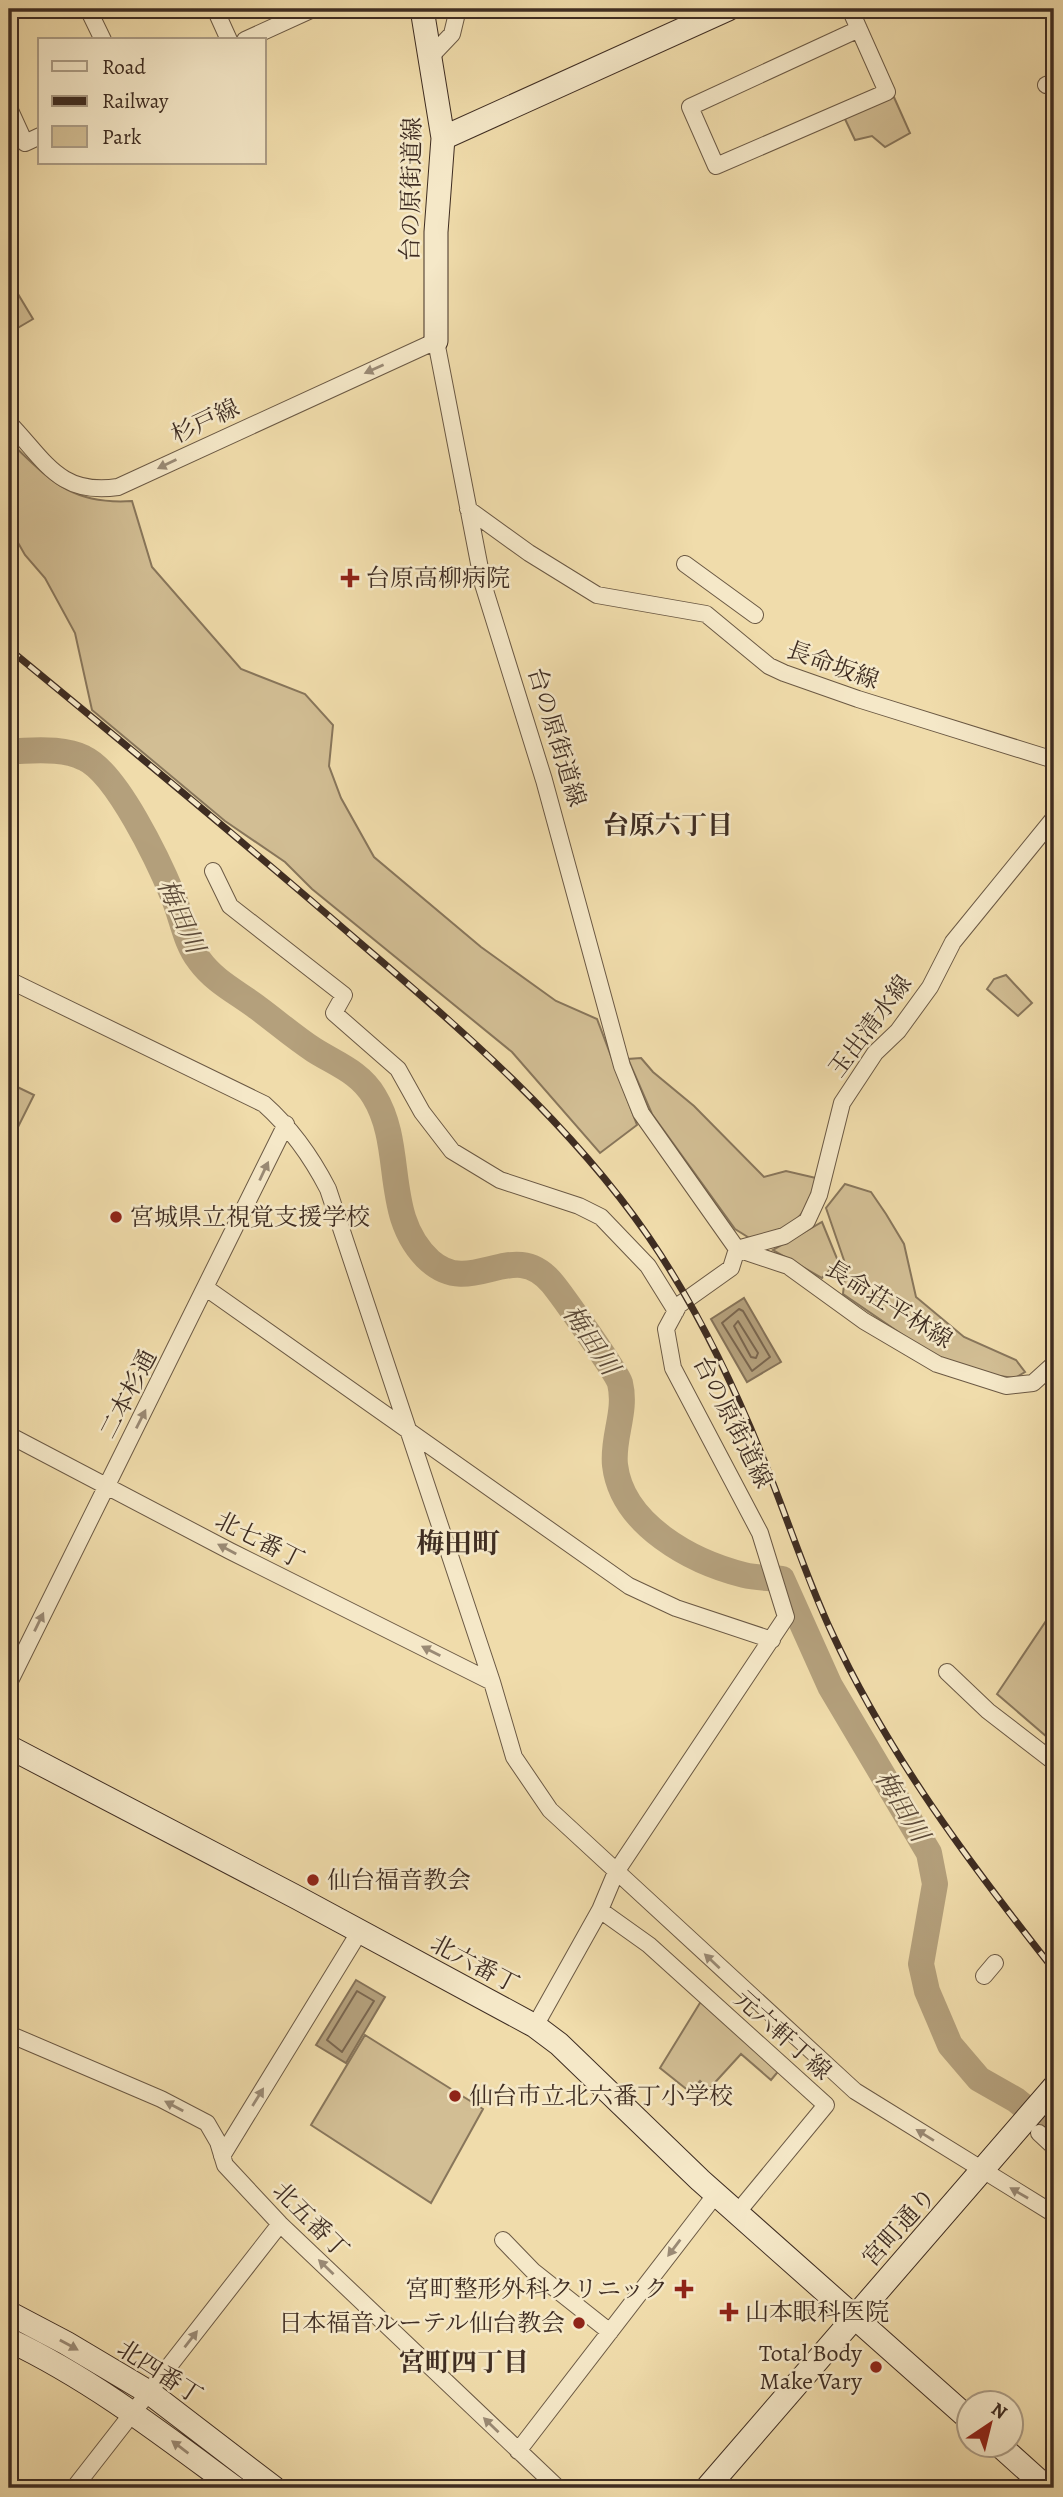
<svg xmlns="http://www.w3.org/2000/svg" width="1063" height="2497" font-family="Alegreya,'Noto Serif JP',serif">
  <rect width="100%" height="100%" fill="#f0dcab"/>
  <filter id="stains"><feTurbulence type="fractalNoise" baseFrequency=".00286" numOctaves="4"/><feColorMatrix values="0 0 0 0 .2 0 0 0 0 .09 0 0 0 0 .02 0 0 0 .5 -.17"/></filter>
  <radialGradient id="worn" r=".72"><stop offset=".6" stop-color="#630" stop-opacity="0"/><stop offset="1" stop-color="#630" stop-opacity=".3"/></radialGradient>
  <path fill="#d2be94" stroke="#88765b" stroke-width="2" d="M893 95 910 133 885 147 872 136 855 140 844 117Z
    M9 279 33 319 9 333Z
    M9 441C51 481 71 505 132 501L152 567 241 669 305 694 333 725 329 766 341 798 374 857 481 947 556 1001 597 1019 637 1125 600 1153 512 1052 312 889 285 862 225 821 92 710 75 633 45 578 25 555 9 527Z
    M1006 975 1032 1003 1018 1016 987 989 994 979Z
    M641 1058 653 1072 694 1106 764 1177 786 1171 816 1178C804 1223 794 1226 751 1239L735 1229 652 1114 628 1059Z
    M9 1083 34 1095 9 1145Z
    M845 1184 871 1192 886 1214 904 1244 916 1297 964 1337 1016 1360 1025 1372 1015 1378 983 1374 935 1357 843 1294 846 1266 826 1208Z
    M822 1222 838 1261 822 1278 773 1250Z
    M1054 1609V1743L997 1694Z
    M703 1998 781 2068 771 2080 741 2054 709 2089 700 2081 690 2092 660 2068Z
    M365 2035 483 2109 431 2203 311 2125Z"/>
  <path fill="#b4a07c" stroke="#857258" stroke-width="2" d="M744 1298 781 1362 747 1382 711 1319Z
    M356 1980 385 1997 346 2063 316 2045Z"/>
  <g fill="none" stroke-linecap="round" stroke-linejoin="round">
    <path stroke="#7a664f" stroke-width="2" d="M739 1309 743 1311 770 1357 752 1371 722 1323Z
      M738 1321 758 1353 756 1358 751 1357 734 1326Z
      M357 1991 374 2001 342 2052 327 2040Z"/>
    <path stroke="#b4a07c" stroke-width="26" d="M9 751C33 751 62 747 84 758 117 773 159 862 173 896 182 917 185 942 199 960 215 982 237 992 258 1008 277 1022 294 1037 314 1050 336 1064 360 1072 374 1096 406 1148 381 1216 430 1261 473 1299 513 1236 552 1283 562 1295 617 1373 620 1383 627 1412 612 1437 615 1465 622 1525 692 1562 744 1575 756 1578 770 1578 782 1579L830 1686 929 1853 935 1884 921 1964 927 1991 939 2019 950 2045 979 2079 1016 2100 1054 2131"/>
    <g stroke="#6b5944" stroke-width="18">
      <path id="street" d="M88 9 103 40
        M215 9 229 40
        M850 9 887 92 716 166 690 107 859 29
        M245 40 313 9
        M432 55 452 34 458 9
        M1046 85 1054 82
        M9 108 25 143 40 136
        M9 423C45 460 59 496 118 487L436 341 483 584 544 780 622 1066 641 1113 737 1249 731 1268 679 1305 666 1329 673 1368 760 1533 786 1617 616 1872 600 1910 535 2026
        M468 509 529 553 597 595 706 614 769 666 784 673 858 699 1054 760
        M685 564 755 615
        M213 871 230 906 344 995 334 1013 398 1069 422 1112 452 1151 500 1180 579 1206 601 1217 648 1266 676 1311
        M9 980 264 1104C292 1129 311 1156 328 1189L492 1682 514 1757 550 1810 855 2091 1054 2214
        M737 1249 784 1236 807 1221 819 1195 842 1103 875 1053 898 1031 930 987 953 942 1054 818
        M737 1249 788 1266 864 1321 937 1364 1006 1386 1033 1383 1054 1364
        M206 1288 629 1586 676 1608 772 1640
        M9 1435 230 1551 492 1682
        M947 1672 988 1711 1054 1762
        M9 1683 286 1124
        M600 1910 649 1945 826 2105 737 2213
        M984 1976 995 1963
        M9 2034 161 2099 207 2123 218 2142 225 2165 280 2224 558 2488
        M1039 2133 1054 2147
        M222 2156 360 1931
        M503 2240 533 2271 610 2332
        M518 2451 716 2194
        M74 2488 280 2224"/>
    </g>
    <g stroke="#3f2d22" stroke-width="25">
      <path id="secondary" d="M422 9 443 138 436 232V341
        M443 138 728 9
        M9 1747 298 1898 535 2026 559 2044 700 2180 968 2418
        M9 2313 66 2343 150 2393 274 2488
        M9 2340C91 2379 162 2434 235 2488
        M998 2444 1047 2488
        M707 2488 1054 2087"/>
    </g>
    <use href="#street" stroke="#f5e8c8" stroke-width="16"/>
    <use href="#secondary" stroke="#f5e8c8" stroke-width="23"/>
    <g stroke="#3f2d22" stroke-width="7">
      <path id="rail" d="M9 649C126 745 244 842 359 942 462 1030 570 1123 648 1236 700 1312 739 1395 772 1481 792 1532 809 1584 832 1633 889 1756 971 1865 1054 1970"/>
    </g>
    <use href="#rail" stroke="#f5e8c8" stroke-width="4.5" stroke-dasharray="13" stroke-linecap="butt"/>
  </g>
  <defs><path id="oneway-solid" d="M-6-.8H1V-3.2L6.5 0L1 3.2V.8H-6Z" transform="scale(1.75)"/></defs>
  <g fill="#9a8a75">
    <use href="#oneway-solid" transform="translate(374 369) rotate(156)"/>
    <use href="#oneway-solid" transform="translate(167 464) rotate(154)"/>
    <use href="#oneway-solid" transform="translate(264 1171) rotate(-65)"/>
    <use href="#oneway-solid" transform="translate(141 1419) rotate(-63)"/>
    <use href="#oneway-solid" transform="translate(227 1549) rotate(-152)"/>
    <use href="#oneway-solid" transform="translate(39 1622) rotate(-64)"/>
    <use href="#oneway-solid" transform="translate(431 1651) rotate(-153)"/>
    <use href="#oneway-solid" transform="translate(712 1961) rotate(-137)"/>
    <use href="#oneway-solid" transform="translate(258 2097) rotate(-58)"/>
    <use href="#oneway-solid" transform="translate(174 2106) rotate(-152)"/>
    <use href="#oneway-solid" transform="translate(925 2135) rotate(-148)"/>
    <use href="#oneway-solid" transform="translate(1019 2193) rotate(-150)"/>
    <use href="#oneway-solid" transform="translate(674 2248) rotate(127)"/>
    <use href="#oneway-solid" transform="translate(326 2267) rotate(-136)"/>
    <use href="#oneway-solid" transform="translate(191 2339) rotate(-52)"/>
    <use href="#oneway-solid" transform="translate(69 2345) rotate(29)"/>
    <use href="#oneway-solid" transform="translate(491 2425) rotate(-136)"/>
    <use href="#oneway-solid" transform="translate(180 2447) rotate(-143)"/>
  </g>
  <g fill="#8f2418" stroke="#f5e8c8" stroke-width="2.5">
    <path d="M346.5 567.5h7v7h7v7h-7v7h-7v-7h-7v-7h7z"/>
    <circle cx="116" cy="1217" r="7"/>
    <circle cx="313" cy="1880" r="7"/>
    <circle cx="455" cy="2096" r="7"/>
    <path d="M680.5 2278.5h7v7h7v7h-7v7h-7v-7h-7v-7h7z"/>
    <path d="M725.5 2301.5h7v7h7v7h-7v7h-7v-7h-7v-7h7z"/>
    <circle cx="579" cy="2323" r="7"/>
    <circle cx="876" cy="2367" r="7"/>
  </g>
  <g text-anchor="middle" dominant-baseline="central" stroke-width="5" stroke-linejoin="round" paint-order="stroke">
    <g font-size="24" fill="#3f2d22" stroke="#f5e8c8">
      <text transform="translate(411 189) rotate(-89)">台の原街道線</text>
      <text transform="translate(205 421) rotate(-25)">杉戸線</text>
      <text transform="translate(833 665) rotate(20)">長命坂線</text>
      <text transform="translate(557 737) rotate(73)">台の原街道線</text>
      <text transform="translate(870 1026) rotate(-53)">玉出清水線</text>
      <text transform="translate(889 1304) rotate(32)">長命荘平林線</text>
      <text transform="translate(128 1394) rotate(-63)">二本杉通</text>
      <text transform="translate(733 1422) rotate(63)">台の原街道線</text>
      <text transform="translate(260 1540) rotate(27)">北七番丁</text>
      <text transform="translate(475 1964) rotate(28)">北六番丁</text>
      <text transform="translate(783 2035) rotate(42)">元六軒丁線</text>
      <text transform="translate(311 2220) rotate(45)">北五番丁</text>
      <text transform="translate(899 2227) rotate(-48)">宮町通り</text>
      <text transform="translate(160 2372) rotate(33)">北四番丁</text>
    </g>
    <g font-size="24" fill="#3f2d22" stroke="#f5e8c8" text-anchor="start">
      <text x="366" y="578">台原高柳病院</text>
      <text x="130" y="1217">宮城県立視覚支援学校</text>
      <text x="327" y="1880">仙台福音教会</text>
      <text x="469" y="2096">仙台市立北六番丁小学校</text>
      <text x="668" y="2289" text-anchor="end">宮町整形外科クリニック</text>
      <text x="745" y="2312">山本眼科医院</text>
      <text x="565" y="2323" text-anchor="end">日本福音ルーテル仙台教会</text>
      <text x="862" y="2353" text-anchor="end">Total Body<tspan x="862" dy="28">Make Vary</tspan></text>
    </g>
    <g font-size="26" font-weight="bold" fill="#3f2d22" stroke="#f5e8c8">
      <text x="668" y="825">台原六丁目</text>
      <text x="464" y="2362">宮町四丁目</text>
    </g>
    <g font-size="26" font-style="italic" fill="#5c4a38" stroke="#f5e8c8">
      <text transform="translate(181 916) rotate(66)">梅田川</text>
      <text transform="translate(591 1340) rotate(56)">梅田川</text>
      <text transform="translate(902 1806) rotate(59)">梅田川</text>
    </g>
    <g font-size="28" font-weight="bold" fill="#3f2d22" stroke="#f5e8c8">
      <text x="458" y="1544">梅田町</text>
    </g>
  </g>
  <rect width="1063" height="2497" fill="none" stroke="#f0dcab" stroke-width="35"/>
  <rect x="10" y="10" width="1042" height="2476" fill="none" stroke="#3f2d22" stroke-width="3.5"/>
  <rect x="18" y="18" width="1028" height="2462" fill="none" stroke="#3f2d22" stroke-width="2"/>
  <rect x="38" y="38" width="228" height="126" fill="#f5e8c8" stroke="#ac9d86" stroke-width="2"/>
  <rect x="52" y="61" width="35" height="10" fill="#f5e8c8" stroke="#ac9d86" stroke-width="2"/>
  <text x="102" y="74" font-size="21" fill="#3f2d22">Road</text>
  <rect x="52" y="96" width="35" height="10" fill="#3f2d22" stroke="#ac9d86" stroke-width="2"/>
  <text x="102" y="108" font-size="21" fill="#3f2d22">Railway</text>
  <rect x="52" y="126" width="35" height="21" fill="#d2be94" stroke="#ac9d86" stroke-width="2"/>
  <text x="102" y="144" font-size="21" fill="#3f2d22">Park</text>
  <g transform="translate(990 2424) rotate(35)"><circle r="33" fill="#f5e8c8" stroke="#ac9d86" stroke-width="2"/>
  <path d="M0-5L12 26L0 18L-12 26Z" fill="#8f2418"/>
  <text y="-10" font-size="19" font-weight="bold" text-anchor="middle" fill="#3f2d22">N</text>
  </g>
  <rect width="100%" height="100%" filter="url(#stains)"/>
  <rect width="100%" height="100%" fill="url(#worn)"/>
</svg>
